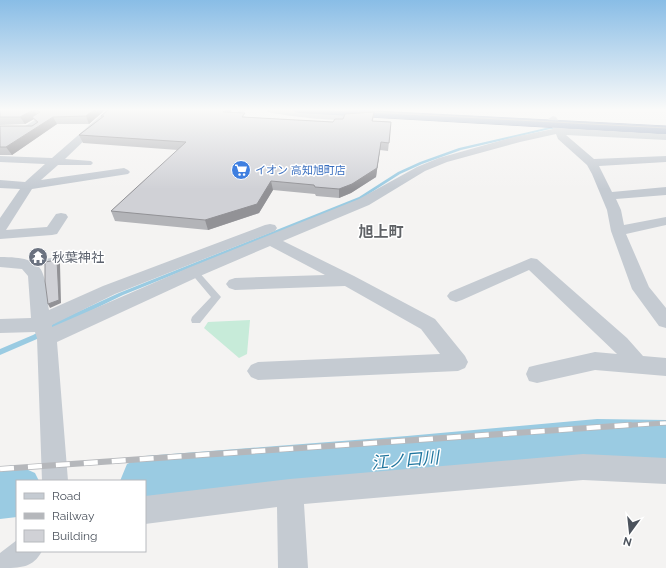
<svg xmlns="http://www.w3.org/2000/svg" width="666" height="568" font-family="Raleway,'Noto Sans JP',sans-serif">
  <rect width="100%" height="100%" fill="#f4f3f2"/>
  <path fill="#c7ebd9" d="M250 320 247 354 239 358 204 328 208 322Z"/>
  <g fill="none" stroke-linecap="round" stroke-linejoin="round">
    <path fill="#9acbe2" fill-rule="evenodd" d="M550 127 562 129 560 130 550 129 461 150 422 164 400 174 361 199 123 295 64 324 37 339 0 355V349L33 335 60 320 119 293 359 197 398 172 420 162 459 148Z"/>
    <path fill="#9acbe2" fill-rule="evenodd" d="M597 419 666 420V468L597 467 407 486 145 508V481H120L127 464 145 456 407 436Z
      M17 465 35 473 39 481H17V517L0 519V467Z"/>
    <g stroke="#7c8ba6" stroke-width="1">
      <path id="highway" d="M293 110H355L666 126V134L299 113 295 112Z"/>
    </g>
    <path fill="#c5cbd2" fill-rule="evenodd" d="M241 110H246L234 117 230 116Z
      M38 118 42 119 26 130H22V128Z
      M68 255 71 256 72 258 71 260 28 268 24 265 28 262Z
      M194 269 197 270 221 297 200 323H192L191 320 192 317 211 297 190 272Z"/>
    <path fill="#c5cbd2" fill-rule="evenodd" d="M107 110H116L65 159 91 161 93 163 91 165H58L41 180 124 168 128 170 130 172 128 174 32 189 6 230 47 227 56 214 61 213 66 214 68 217 57 234 52 235 0 239V218L20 189 0 188V180L25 182 45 164 0 162V156L52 158Z
      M267 110H284L331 114 368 112 372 115C362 126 284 116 268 112Z
      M553 116 556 117 563 128 666 134V140L566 135 594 159 666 156V162L599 166 612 192 666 187V195L616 199 621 210 624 225 666 217V225L626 234 649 287 666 308V328L659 326 632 289 611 231 607 210 592 174 587 165 558 139 556 134 520 142 447 162 425 171 369 205 283 241 354 276 435 319 465 356 468 362 465 368 458 371 258 380 251 377 247 371 251 365 258 362 440 354 421 329 345 286 235 290 229 288 226 284 229 280 235 278 325 275 270 246 200 276 57 342 68 481H42L37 338 35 332 0 333V319L31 318 28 276 22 269 0 267V257C47 257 44 270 49 310L103 286 265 225 270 224 275 225 277 228 275 231 115 294 52 325V327L188 268 359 199 417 167 439 158 514 137 553 129 548 119Z
      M531 258 537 259 627 338 643 356 666 358V376L595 370 537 383 529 381 526 374 529 367 537 365 595 352 617 354 529 270 462 300 456 302 450 300 447 296 450 292Z
      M583 454 666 458V484L583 480 304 504 308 568H278L277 507 145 524V496L290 479Z
      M17 540V551H42C33 568 21 568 0 568V553Z"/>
    <use href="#highway" fill="#90a0ba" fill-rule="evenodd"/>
    <path stroke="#b5b7bb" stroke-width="1" d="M331 110 666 128"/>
    <g stroke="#b5b7bb" stroke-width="5">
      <path id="rail-far1" d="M616 426 666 423"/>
    </g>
    <g stroke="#b5b7bb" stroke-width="6">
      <path id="rail" d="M0 469 630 425"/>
    </g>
    <use href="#rail-far1" stroke="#fff" stroke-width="3.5" stroke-dasharray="11" stroke-linecap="butt"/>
    <use href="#rail" stroke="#fff" stroke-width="4.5" stroke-dasharray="14" stroke-linecap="butt"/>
  </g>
  <path fill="#b3b4b8" d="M0 110H105L89 124H57L12 155H0V126H32L36 123 34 119 25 124 0 125Z
    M232 110 230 112 246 117 333 122 343 119 374 112 373 121 391 122 388 151 380 150 376 177 351 193 339 198 316 196 315 194 273 190 259 213 208 230 115 221 111 211 178 150 83 143 79 135 102 117 101 116Z"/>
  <path fill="#929296" d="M33 110H35L38 117H32L34 119 25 124 20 117Z
    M93 110H105L89 124 86 116Z
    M225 110H232L224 119 223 112Z
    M53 117 57 124 12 155 6 147Z
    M381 142 376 177 351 193 339 198V189Z
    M271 181 273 190 259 213 208 230 205 220Z
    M57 260 60 264 61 303 50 308 48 304Z"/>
  <path fill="#d0d1d6" stroke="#929296" d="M0 110H33L20 117H0Z
    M35 110H93L86 116 53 117 6 147H0V126H32L38 122 32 117 40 112Z
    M108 110H225L223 112 245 113 242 117 333 122 335 119H343L345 114 374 112 372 121 391 122 389 143 381 142 377 168 352 184 339 189 315 187 314 185 271 181 257 204 205 220 111 211 186 142 79 135 104 116H101Z
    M57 260 59 300 48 304 45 281V262Z"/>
  <linearGradient id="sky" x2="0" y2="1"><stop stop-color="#89bde6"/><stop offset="0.58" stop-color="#fafaf9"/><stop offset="1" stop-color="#fafaf9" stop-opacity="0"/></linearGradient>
  <rect width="666" height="189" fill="url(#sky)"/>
  <defs>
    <g id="supermarket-disc" transform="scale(1)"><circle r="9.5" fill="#3f7fe0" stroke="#fff"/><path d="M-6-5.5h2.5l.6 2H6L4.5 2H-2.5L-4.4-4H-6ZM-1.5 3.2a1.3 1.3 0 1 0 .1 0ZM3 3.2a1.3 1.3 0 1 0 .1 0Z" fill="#fff"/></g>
    <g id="temple-disc" transform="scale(1)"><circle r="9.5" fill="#6b7280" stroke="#fff"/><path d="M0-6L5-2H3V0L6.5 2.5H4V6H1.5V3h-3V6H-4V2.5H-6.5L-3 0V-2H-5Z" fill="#fff"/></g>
  </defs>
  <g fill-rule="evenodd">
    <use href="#supermarket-disc" x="241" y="170"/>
    <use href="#temple-disc" x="38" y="257"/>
  </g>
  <g text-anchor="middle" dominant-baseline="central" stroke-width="3" stroke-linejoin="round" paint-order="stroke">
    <g font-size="11" fill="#366cbe" stroke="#fff" text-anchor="start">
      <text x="255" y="170">イオン 高知旭町店</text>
    </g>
    <g font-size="13" fill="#5b616d" stroke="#fff" text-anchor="start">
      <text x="52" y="257">秋葉神社</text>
    </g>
    <g font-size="15" font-weight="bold" fill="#5f6266" stroke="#fff">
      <text x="381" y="232">旭上町</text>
    </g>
    <g font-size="17" font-style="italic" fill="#1f759e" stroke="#fff">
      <text transform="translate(405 460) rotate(-5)">江ノ口川</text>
    </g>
  </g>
  <rect x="16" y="480" width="130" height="72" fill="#ffffff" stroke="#b7babe"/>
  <rect x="24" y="493" width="20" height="6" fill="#c5cbd2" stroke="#b7babe"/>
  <text x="52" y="500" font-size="12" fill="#4c535d">Road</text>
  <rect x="24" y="513" width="20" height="6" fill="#b5b7bb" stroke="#b7babe"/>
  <text x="52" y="520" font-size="12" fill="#4c535d">Railway</text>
  <rect x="24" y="530" width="20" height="12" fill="#d0d1d6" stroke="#b7babe"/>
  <text x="52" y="540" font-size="12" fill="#4c535d">Building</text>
  <g transform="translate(630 532) rotate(195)" stroke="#ffffff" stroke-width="3" paint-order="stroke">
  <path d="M0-3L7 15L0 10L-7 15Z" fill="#4c535d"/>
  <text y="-6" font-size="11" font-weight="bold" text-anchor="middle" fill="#4c535d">N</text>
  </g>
</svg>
